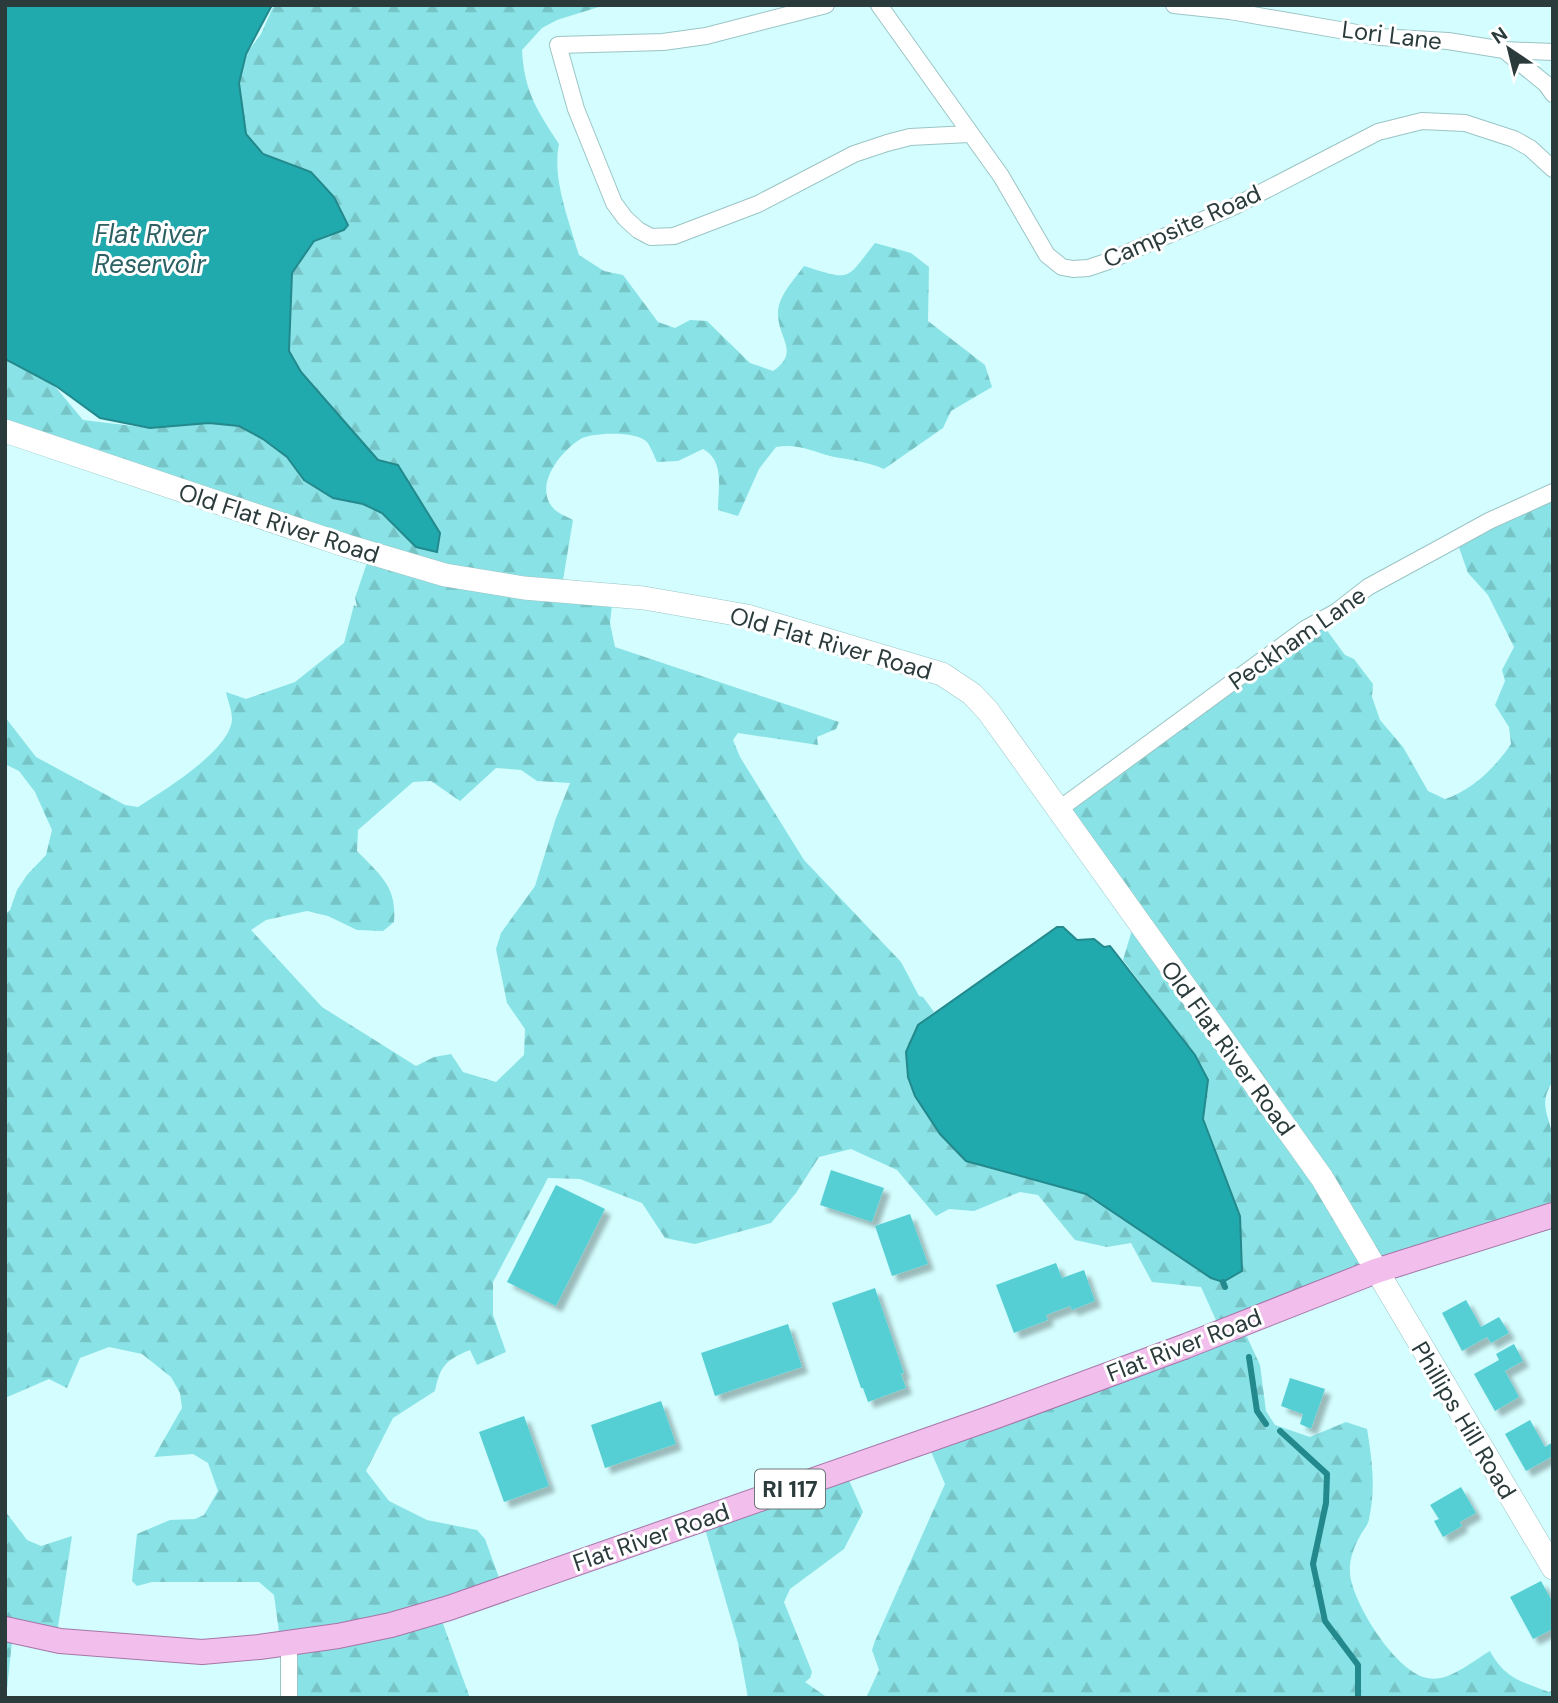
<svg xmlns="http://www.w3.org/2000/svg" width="1558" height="1703" font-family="'DM Sans',sans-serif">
  <defs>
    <pattern id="forest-firs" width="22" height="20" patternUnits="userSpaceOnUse" patternTransform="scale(1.75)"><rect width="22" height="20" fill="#89e3e6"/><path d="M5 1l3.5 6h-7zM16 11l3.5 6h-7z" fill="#76c4c6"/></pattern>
    <filter id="shadow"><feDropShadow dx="6" dy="6" stdDeviation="2" flood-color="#0004"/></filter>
  </defs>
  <rect width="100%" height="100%" fill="#d3fdfe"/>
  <path fill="url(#forest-firs)" fill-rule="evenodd" d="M274 5H605L557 20 542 28 522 50C524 91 537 110 559 144 552 178 568 217 577 249L579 255 604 271 623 275 658 322 675 328 690 320 707 321 750 363 773 371C800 352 779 340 778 315 777 297 794 280 804 266 852 281 845 281 875 243L911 253 929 267 928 321 985 365 992 387 951 411 943 428 884 469C866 461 849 460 830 456 812 451 796 443 776 447L759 469 738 516 718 510C718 488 725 461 703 449L678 461 657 462C654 456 651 447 647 442 637 431 590 432 579 440 559 453 533 487 554 509 558 513 567 517 573 520L562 586 613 595 610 623 615 647 839 722 836 729 817 737 818 745 738 733 733 740 740 757 804 860 901 962 919 996 923 997 934 1012 918 1025 915 1096 940 1134 966 1161 1086 1194 1211 1278 1223 1282 1241 1216 1203 1119 1208 1080 1195 1055 1123 960 1135 920 1058 807 1320 621 1345 655 1354 659 1373 684 1372 697 1380 720 1403 747 1428 791 1445 799C1471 791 1496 767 1511 744L1509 727 1495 705 1505 681 1502 670 1514 647 1488 595 1468 573 1456 539 1553 492V1081C1537 1105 1550 1116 1553 1139 1556 1162 1553 1188 1553 1211L1241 1324 1260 1365 1266 1411 1275 1425 1310 1437 1346 1422 1367 1429C1372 1460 1376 1488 1369 1519 1368 1526 1362 1531 1359 1538 1353 1549 1349 1561 1350 1574 1353 1604 1396 1672 1427 1678 1449 1683 1472 1661 1490 1651 1505 1679 1521 1681 1549 1692L1553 1690V1698H866L879 1670 872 1650 875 1641 945 1484 926 1440 1220 1329 1201 1287 1152 1282 1131 1243 1107 1247 1075 1240 1038 1195 1020 1192 974 1211 949 1209 936 1216 897 1170 851 1149 819 1157 796 1193 771 1223 695 1244 665 1238 642 1203 580 1179 548 1178 493 1282V1315L506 1352 477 1365 470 1350C445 1360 440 1367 435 1391L393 1418 366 1471 389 1501 427 1520 477 1530 485 1539 502 1586 438 1610 470 1698H288L274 1595 259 1582H152L137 1586 132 1581 137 1534 170 1520 195 1519 204 1515 218 1491 208 1463 193 1454 154 1457 182 1408 180 1393 171 1377 142 1354 109 1347 80 1358 67 1388 49 1379 5 1398V914L10 910 17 890 27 875 46 855 52 830 35 792 19 771 5 764V717L36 757 125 805 138 807C163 791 231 750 232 719 232 711 228 701 226 692L246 699 295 682 344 643 354 605 357 607 355 598 370 554 5 428V338L19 343 83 420 150 428 209 423 239 426 263 439 287 457 304 481 333 498 363 504 382 513 416 547 378 460 301 372 289 351 292 273 314 241 344 230 311 172 263 154 246 134 239 83 246 54 261 34ZM496 768 521 770 537 781 570 783 556 818 535 886 501 933 496 949 507 1003 525 1029 524 1055 496 1082 463 1072 451 1054 434 1057 416 1066 322 1007 251 930 266 920 307 911 328 916 357 930 383 931 394 922C397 886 380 875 357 851L358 830 413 782 431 781 460 801Z
    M844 1469 863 1512 844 1549 790 1589 784 1602 812 1672 810 1678 805 1682 828 1698H748L738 1643 703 1522Z
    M5 1511 27 1540 41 1546 72 1536 57 1633 13 1632 6 1698Z"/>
  <path fill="#20aaae" stroke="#23898c" stroke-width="2" d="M5 5H272L246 54 239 83 246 134 263 154 311 172 334 197 348 225 344 230 314 241 292 273 289 351 301 372 378 460 398 465 440 533 437 552 416 547 382 513 363 504 333 498 304 480 287 457 263 439 239 426 209 423 150 428 100 418 56 386 5 359Z
    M1057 927H1063L1077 940 1094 939 1104 947 1110 946 1195 1055 1208 1080 1203 1119 1240 1216 1242 1271 1223 1282 1211 1278 1086 1194 966 1161 940 1134 915 1096 908 1077 906 1052 918 1025Z"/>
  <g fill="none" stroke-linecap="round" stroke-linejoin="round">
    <path stroke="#23898c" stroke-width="6" d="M1223 1282 1225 1287
      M1249 1357 1257 1411 1266 1424
      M1280 1431 1327 1474 1326 1503 1313 1564 1325 1621 1358 1665V1698"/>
  </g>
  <path fill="#54cfd3" filter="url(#shadow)" d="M831 1170 884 1188 872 1222 820 1205Z
    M556 1185 605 1209 556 1306 507 1282Z
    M910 1214 928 1264 892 1276 875 1226Z
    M1056 1263 1062 1278 1084 1270 1095 1301 1072 1310 1070 1306 1046 1315 1048 1320 1014 1333 996 1285Z
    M875 1288 904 1373 901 1374 906 1388 868 1402 863 1388H861L832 1303Z
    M1466 1300 1481 1327 1499 1317 1509 1333 1491 1343 1487 1337 1462 1351 1442 1313Z
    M788 1324 802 1367 715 1396 701 1353Z
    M1514 1344 1523 1361 1505 1371 1519 1397 1495 1411 1474 1374 1499 1360 1496 1354Z
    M1290 1378 1325 1389 1311 1429 1300 1424 1303 1414 1281 1406Z
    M661 1401 676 1444 605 1468 591 1425Z
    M524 1416 549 1486 504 1502 479 1432Z
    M1530 1420 1545 1447 1553 1442V1456L1526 1471 1505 1434Z
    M1461 1487 1476 1513 1460 1522 1462 1526 1443 1537 1434 1521 1439 1519 1430 1505Z
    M1541 1581 1553 1603V1629L1533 1639 1510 1597Z"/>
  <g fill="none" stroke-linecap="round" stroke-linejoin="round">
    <g stroke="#9bc4c5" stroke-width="18">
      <path id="street" d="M826 5 706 36 663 42 558 45 576 109 614 203 625 218 638 230 651 237 674 236 758 204 854 154 887 143 910 137 969 134
        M879 5 1001 176 1047 255 1062 267 1073 269 1088 268 1106 262 1235 206 1378 132 1422 121 1465 123 1514 139 1530 148 1553 169
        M1174 5 1230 11 1380 37 1448 41 1504 50 1546 84 1553 94
        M1504 50 1553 52
        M1058 810 1305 629 1336 612 1368 587 1438 549 1489 521 1553 492
        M289 1644V1698"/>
    </g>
    <g stroke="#9bc4c5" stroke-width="24">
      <path id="secondary" d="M5 431 347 546 445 575 524 588 644 598 747 616 942 674 972 694 988 711 1322 1178 1553 1568"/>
    </g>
    <g stroke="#a675a7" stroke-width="26">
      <path id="primary" d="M5 1629 60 1641 202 1652 259 1647 338 1636 391 1625 449 1608 991 1418 1186 1346 1376 1271 1553 1215"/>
    </g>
    <use href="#street" stroke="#fff" stroke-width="16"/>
    <use href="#secondary" stroke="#fff" stroke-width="23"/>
    <use href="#primary" stroke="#f2bfec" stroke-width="24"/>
  </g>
  <g text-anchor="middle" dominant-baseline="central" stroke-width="6" stroke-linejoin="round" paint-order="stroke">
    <rect fill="#fff" stroke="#6b7676" stroke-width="2" x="755" y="1469.5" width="70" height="39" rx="5"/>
    <g font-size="23" font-weight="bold" fill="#2b3b3c">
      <text x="790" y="1489">RI 117</text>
    </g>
    <g font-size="24" fill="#2b3b3c" stroke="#fff">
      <text transform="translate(1392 35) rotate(7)">Lori Lane</text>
      <text transform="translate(1182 226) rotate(-24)">Campsite Road</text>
      <text transform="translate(279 523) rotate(18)">Old Flat River Road</text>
      <text transform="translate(1297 638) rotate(-35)">Peckham Lane</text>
      <text transform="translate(831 643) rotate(16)">Old Flat River Road</text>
      <text transform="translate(1228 1048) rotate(54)">Old Flat River Road</text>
      <text transform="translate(1184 1345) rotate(-21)">Flat River Road</text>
      <text transform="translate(1464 1420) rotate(59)">Phillips Hill Road</text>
      <text transform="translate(651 1537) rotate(-19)">Flat River Road</text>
    </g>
    <g font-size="26" font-style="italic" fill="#2c6062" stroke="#fff">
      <text x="150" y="234">Flat River<tspan x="150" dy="30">Reservoir</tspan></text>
    </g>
  </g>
  <rect width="1558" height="1703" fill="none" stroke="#2b3b3c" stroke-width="14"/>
  <g transform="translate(1509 49) rotate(325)" stroke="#ffffff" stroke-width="5" paint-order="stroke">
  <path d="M0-5L12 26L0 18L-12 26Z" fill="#2b3b3c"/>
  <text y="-10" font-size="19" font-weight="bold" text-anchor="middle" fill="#2b3b3c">N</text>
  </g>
</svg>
